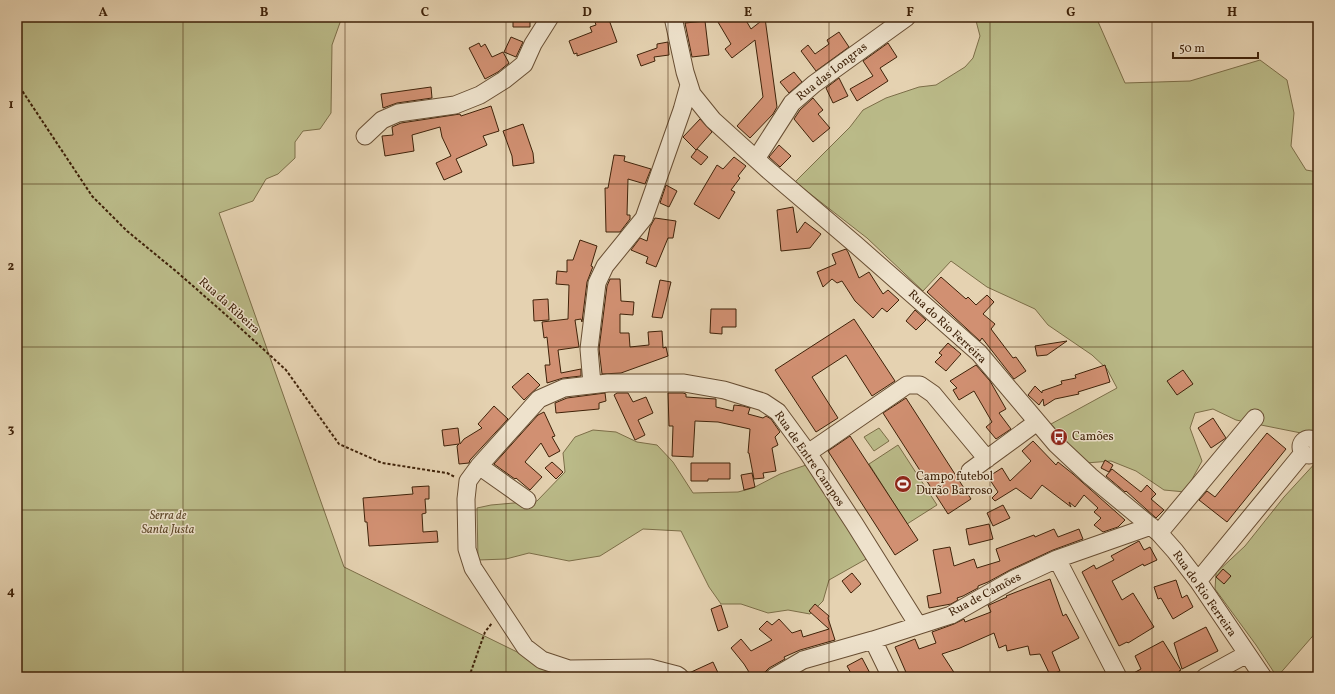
<svg xmlns="http://www.w3.org/2000/svg" width="1335" height="694" font-family="Vollkorn,serif">
  <rect width="100%" height="100%" fill="#e5d2b1"/>
  <filter id="stains"><feTurbulence type="fractalNoise" baseFrequency=".005" numOctaves="4"/><feColorMatrix values="0 0 0 0 .2 0 0 0 0 .09 0 0 0 0 .02 0 0 0 .5 -.17"/></filter>
  <radialGradient id="worn" r=".72"><stop offset=".6" stop-color="#630" stop-opacity="0"/><stop offset="1" stop-color="#630" stop-opacity=".3"/></radialGradient>
  <path fill="#baba88" stroke="#7c6e48" d="M17 17H342L332 45 331 113 320 129 303 131 295 142V158L278 174 266 179 253 201 219 213 344 567 568 677H17Z
    M975 17H1096L1125 83 1190 81 1260 60 1287 80 1294 113 1291 146 1306 170 1318 172V448L1301 433 1236 420 1213 409 1195 413 1190 428 1202 461 1185 492 1164 490 1136 471 1111 461 1086 463 1051 424 1117 388 1107 369 1092 355 1048 325 1035 309 987 287 951 261 923 291 867 238 795 182 850 127 863 110 886 98 919 87 936 85 965 67 973 58 980 36Z
    M879 428 889 441 874 451 864 437Z
    M593 430 616 432 637 442 657 445 673 462 693 493 738 492 753 488 780 474 809 464 868 558 829 580 823 601 810 614 788 610 768 613 741 604H721L709 587 681 531 643 529 600 556 569 561 529 553 506 559 478 560 477 508 491 505 537 501 565 472 563 453 575 437Z
    M898 445 937 505 907 524 869 464Z
    M1318 460V630L1277 677 1256 645 1215 589 1216 573 1245 546 1284 497Z"/>
  <path fill="#d19072" stroke="#3f2209" d="M513 17H530V27H513Z
    M601 17H608L617 42 577 56V53L574 54 569 41 592 32 590 27 596 25 594 19Z
    M715 17H744L751 29 765 18 777 107 773 114 750 138 737 126 763 97 755 40 732 58 725 49 731 44Z
    M705 21 709 55 692 57 685 23Z
    M839 32 849 47 816 71 801 51 808 45 815 54 829 44 827 40Z
    M511 37 523 42 516 57 504 52Z
    M668 42 669 55 654 57 655 61 641 66 637 55 657 48V44Z
    M479 43 481 47 485 44 492 57 503 52 509 63 498 72 485 79 469 48Z
    M888 43 897 57 880 68 888 81 857 101 850 89 873 76 863 61Z
    M794 72 802 82 789 93 780 82Z
    M839 78 848 96 833 103 826 88Z
    M431 87 432 98 397 103 383 108 381 94Z
    M813 98 823 110 818 114 830 128 813 142 794 119 800 110Z
    M491 106 499 131 483 136 487 145 456 159 462 172 444 180 436 163 451 156 442 137 440 127 412 135 414 151 385 156 382 136 393 135 392 127 401 123 460 114 461 116Z
    M700 119 712 132 696 150 683 137Z
    M523 124 533 153 534 163 513 166 512 156 503 131Z
    M779 145 791 156 780 167 769 157Z
    M697 149 708 157 701 165 691 157Z
    M614 155 625 156 624 161 651 169 645 184 628 179 627 215H630V219L620 232H606L605 188H608Z
    M734 157 746 166 738 176 740 178 731 190 735 192 719 219 694 204 717 165 723 169Z
    M666 185 677 191 669 207 660 203Z
    M793 207 797 233 805 222 821 234 810 248 781 251 777 210Z
    M655 218 676 221 673 238H668L656 267 646 263 648 257 631 250 640 238 647 241 650 227Z
    M580 240 597 246 591 266 593 267 592 269 587 282 582 322 581 319 575 320 579 347 558 350 561 373 581 369V376L563 378 547 383 545 365H550L547 337 544 338 542 322 568 319 569 285 556 284 557 271 567 272V260H573Z
    M846 249 848 252 859 278 869 272 883 294 888 290 899 300 887 312 882 308 873 318 855 301 842 281 837 283 832 279 823 287 817 272 836 264 832 254Z
    M941 277 966 299 968 297 976 305 987 295 994 302 983 314 995 324 991 329 1013 358 1016 357 1026 371 1014 379 982 338 980 341 927 292Z
    M610 279H620L621 301 634 302 633 315 620 314V333H629L630 347 649 345 648 332 662 331 663 348 666 347 668 356 621 373 602 374 599 349 607 286Z
    M660 280 671 282 662 318 652 317Z
    M548 299 549 320 534 321 533 300Z
    M711 309H736V327H722V334L710 333Z
    M915 310 926 320 916 330 906 321Z
    M854 319 895 381 872 396 846 355 812 377 838 418 816 432 775 370Z
    M1067 341 1047 355 1037 356 1035 346Z
    M948 343 961 354 946 371 935 362 942 355 939 353Z
    M976 365 990 381 1006 409 999 413 1011 429 996 439 986 427 992 422 974 391 959 400 953 390 957 388 950 381Z
    M1105 365 1110 382 1078 392 1079 394 1055 399 1044 406 1043 399 1039 405 1028 395 1035 386 1042 393V391L1062 384 1061 381 1076 378 1075 375Z
    M1183 370 1193 384 1177 395 1167 381Z
    M528 373 540 385 524 400 512 387Z
    M605 393 606 401 599 403V409L556 413 555 403 567 398Z
    M617 393H628L633 402 646 397 653 413 638 420 645 435 635 440 614 395Z
    M668 393H683L686 394V397L716 399V407L733 411 734 405 743 406 750 408 748 414 763 418 766 416 771 419 780 432 775 437 778 445 772 448 776 471 763 473 764 478 754 479 749 453H748L750 429 718 422 695 421 693 457 672 456 673 426H669Z
    M906 398 971 499 948 514 883 413Z
    M494 406 508 419 470 460 469 463 459 464 457 446 459 444 444 446 442 430 458 428 460 444 464 439 482 428 478 424Z
    M544 412 555 436 552 437 560 451 549 457 541 443 525 462 542 477 530 490 516 478 515 479 512 477 494 464 538 415Z
    M1213 418 1226 438 1211 448 1198 428Z
    M1267 433 1286 449 1227 522 1199 500 1207 491 1215 497Z
    M850 436 918 540 895 555 828 451Z
    M1033 441 1056 465 1058 462 1073 474 1125 520 1118 527 1103 532 1094 525 1101 518 1094 512 1098 508 1084 495 1075 507 1069 502 1071 507 1042 485 1031 499 1016 488 995 501 992 498 998 492 988 477 1002 468 1010 481 1031 461 1022 451Z
    M1105 460 1113 465 1109 472 1101 468Z
    M552 462 563 472 556 479 545 468Z
    M691 463H730V479H708V481H691Z
    M1112 469 1141 492 1147 485 1156 494 1151 499 1164 510 1156 518 1126 491 1125 492 1106 476Z
    M752 473 755 487 744 490 741 475Z
    M429 486V499H425L426 513 422 514 423 532 437 531 438 542 369 546 367 522H365L363 498 413 494 412 487Z
    M1003 505 1010 518 993 526 987 513Z
    M989 524 993 539 969 545 966 529Z
    M1054 529 1058 537 1079 529 1083 539 1053 550 1010 570 988 582 978 586V588L963 596 957 598 958 600 951 604 929 608 927 596 941 593 933 550 950 547 954 566 974 559 977 568 1000 561 996 549 1034 535 1035 537Z
    M1139 541 1144 550 1150 547 1157 560 1144 566 1143 564 1112 581 1122 600 1133 593 1154 627 1128 643 1127 642 1119 646 1082 572 1094 565 1096 569 1114 560 1111 556Z
    M1223 569 1231 576 1224 584 1216 577Z
    M852 573 861 584 851 593 842 581Z
    M1050 579 1063 616 1066 614 1079 638 1052 652 1060 671 1050 675 1040 654 1030 655 1028 646 1007 651 1006 645 999 648 994 633 960 648 942 654 957 677H908L895 647 915 639 919 649 936 643 932 632 954 624 964 619 965 622 991 612 988 605H989L1007 597 1006 596Z
    M1176 580 1182 598 1187 595 1193 607 1173 619 1161 598 1158 599 1154 587Z
    M815 604 829 616 828 618 835 640 800 650 784 657 785 659 769 668 765 672 757 677H752L744 664 731 648 741 639 751 651 772 640 759 629 767 621 772 625 779 619 792 633 801 630 803 637 829 629 809 611Z
    M721 605 728 627 718 631 711 609Z
    M1206 627 1218 651 1182 669 1174 643Z
    M1163 641 1181 670 1179 671 1180 674 1173 677H1128V676L1141 669 1135 656Z
    M862 658 872 677H853L847 666Z
    M713 662 720 677H690L689 673Z"/>
  <g fill="none" stroke-linecap="round" stroke-linejoin="round">
    <g stroke="#684e33" stroke-width="19">
      <path id="minor" d="M673 17 685 72 692 94 713 120 767 169 855 244 979 353 1056 444 1090 476 1159 533 1175 551 1198 581 1263 677
        M365 136 382 120 398 113 455 105 480 95 504 80 524 64 533 44 550 17
        M756 159 792 103 814 84 907 17
        M592 384 589 349 597 283 605 266 644 218 682 110 689 85
        M1301 447a8 8 0 1 1 16 0a8 8 0 1 1-16 0Z
        M808 453 907 385H920L933 394 987 459
        M479 466 527 500
        M970 471 1037 422
        M1159 533 1255 418
        M1057 559 1118 677
        M1198 581 1303 453
        M873 640 891 677
        M680 677 677 675 650 668 569 669 542 660 525 647 473 568 467 549 466 499 468 481 479 466 539 399 564 388 608 383H684L724 390 763 402 778 412 808 453 854 523 918 625
        M774 677 803 660 873 640 951 615 1014 579 1057 559 1151 526
        M1205 677 1247 654"/>
    </g>
    <path stroke="#3f2209" stroke-width="2" stroke-dasharray="3 2" stroke-linecap="butt" d="M17 83 92 196 127 231 177 272 225 314 286 370 339 444 382 463 447 473 455 477
      M469 677 485 632 492 623"/>
    <use href="#minor" stroke="#eee2cc" stroke-width="17"/>
  </g>
  <path fill="none" stroke="#3f2209" stroke-width="1" stroke-opacity="0.55" d="M183 17V677M345 17V677M506 17V677M668 17V677M829 17V677M990 17V677M1152 17V677M17 184H1318M17 347H1318M17 510H1318"/>
  <defs>
    <g id="bus-disc" transform="scale(0.9)"><circle r="9.5" fill="#8f2418" stroke="#eee2cc"/><path d="M-5-6H5V4H4V6H2V4H-2V6H-4V4H-5ZM-3.5-4V0h7V-4ZM-3.5 1.2v1.5H-2V1.2ZM2 1.2v1.5H3.5V1.2Z" fill="#fff"/></g>
    <g id="stadium-disc" transform="scale(0.9)"><circle r="9.5" fill="#8f2418" stroke="#eee2cc"/><path d="M0-5a6.5 5 0 1 0 0 10a6.5 5 0 1 0 0-10ZM-3.5-1.8h7v3.6h-7Z" fill="#fff"/></g>
  </defs>
  <g fill-rule="evenodd">
    <use href="#bus-disc" x="1059" y="437"/>
    <use href="#stadium-disc" x="903" y="484"/>
  </g>
  <g text-anchor="middle" dominant-baseline="central" stroke-width="3" stroke-linejoin="round" paint-order="stroke">
    <g font-size="12" fill="#3f2209" stroke="#eee2cc">
      <text transform="translate(832 72) rotate(-38)">Rua das Longras</text>
      <text transform="translate(229 306) rotate(42)">Rua da Ribeira</text>
      <text transform="translate(947 327) rotate(43)">Rua do Rio Ferreira</text>
      <text transform="translate(809 459) rotate(55)">Rua de Entre Campos</text>
      <text transform="translate(1204 594) rotate(55)">Rua do Rio Ferreira</text>
      <text transform="translate(985 595) rotate(-28)">Rua de Camões</text>
    </g>
    <g font-size="12" fill="#3f2209" stroke="#eee2cc" text-anchor="start">
      <text x="1072" y="437">Camões</text>
      <text x="916" y="477">Campo futebol<tspan x="916" dy="14">Durão Barroso</tspan></text>
    </g>
    <g font-size="12" font-style="italic" fill="#5e4829" stroke="#eee2cc">
      <text x="168" y="516">Serra de<tspan x="168" dy="14">Santa Justa</tspan></text>
    </g>
  </g>
  <rect width="1335" height="694" fill="none" stroke="#e5d2b1" stroke-width="44"/>
  <path d="M1173 52v6h85v-6" fill="none" stroke="#3f2209" stroke-width="2"/>
  <text x="1179" y="52" font-size="12" fill="#3f2209" stroke="#eee2cc" stroke-width="3" paint-order="stroke">50 m</text>
  <rect x="22" y="22" width="1291" height="650" fill="none" stroke="#3f2209" stroke-width="1.5"/>
  <g font-size="13" text-anchor="middle" font-weight="bold" fill="#3f2209">
    <text x="103" y="16">A</text>
    <text x="264" y="16">B</text>
    <text x="425" y="16">C</text>
    <text x="587" y="16">D</text>
    <text x="748" y="16">E</text>
    <text x="910" y="16">F</text>
    <text x="1071" y="16">G</text>
    <text x="1232" y="16">H</text>
    <text x="11" y="108">1</text>
    <text x="11" y="270">2</text>
    <text x="11" y="433">3</text>
    <text x="11" y="595">4</text>
  </g>
  <rect width="100%" height="100%" filter="url(#stains)"/>
  <rect width="100%" height="100%" fill="url(#worn)"/>
</svg>
